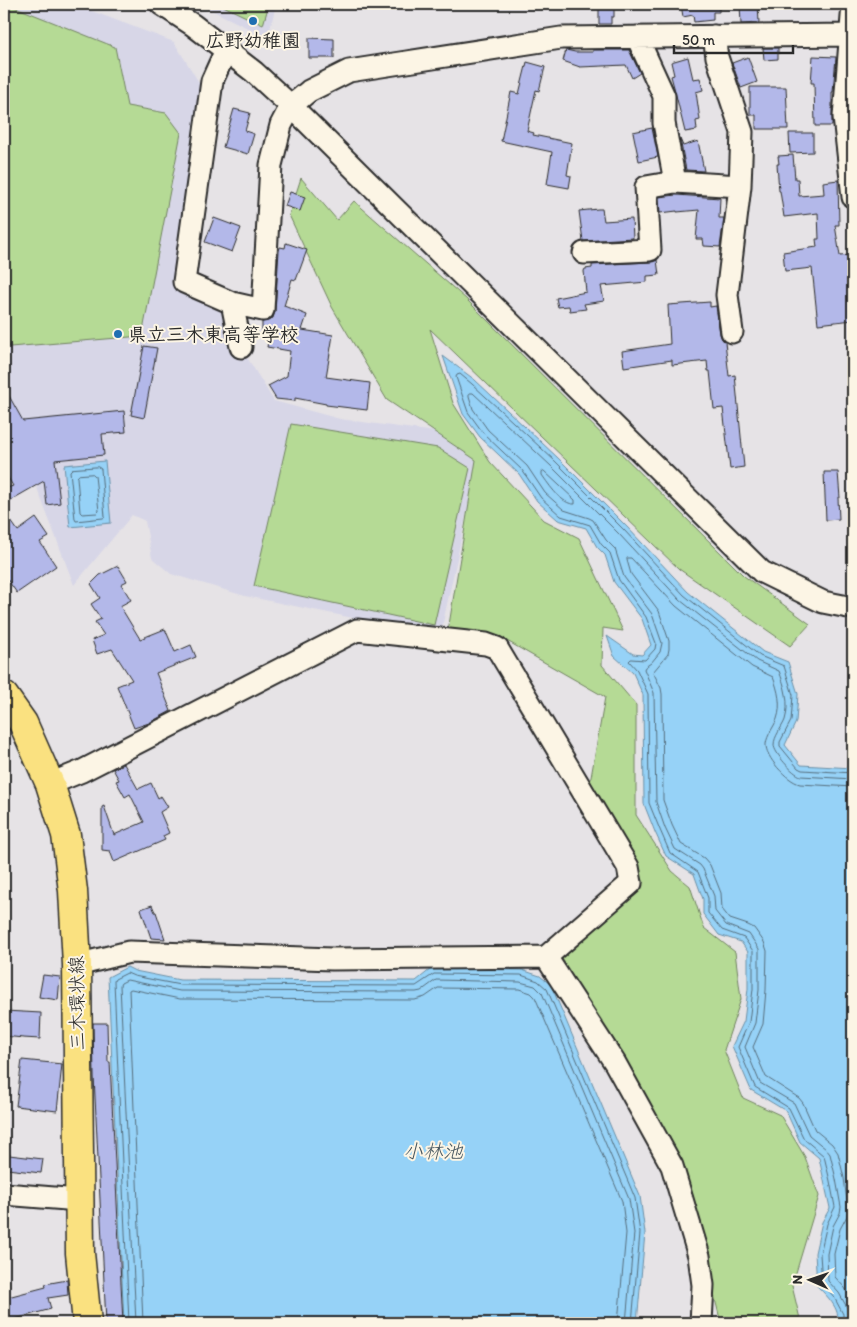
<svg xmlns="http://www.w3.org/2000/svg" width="857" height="1327" font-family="Itim,'Klee One',sans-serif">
  <rect width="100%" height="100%" fill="#e6e3e6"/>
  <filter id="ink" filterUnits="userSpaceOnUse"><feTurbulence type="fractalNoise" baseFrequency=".02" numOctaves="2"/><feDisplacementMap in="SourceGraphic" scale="10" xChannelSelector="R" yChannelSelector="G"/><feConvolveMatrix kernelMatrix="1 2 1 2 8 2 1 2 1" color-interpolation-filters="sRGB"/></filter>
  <g filter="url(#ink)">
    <path fill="#d7d6e7" d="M4 4H73L174 42 200 84 202 102 174 289 215 303 229 314 236 355 248 359 274 401 340 419 443 433 479 457 441 632 363 620 245 596 171 574 152 558 145 521 132 515 74 585 31 472 4 481Z
      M199 4H276L268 38Z"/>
    <path fill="#b5da95" stroke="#708260" d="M4 4H14L15 7 115 47 127 106 166 113 181 133 142 336 10 347 4 337Z
      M219 4H269L263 25Z
      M301 178 337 220 354 201 466 299 744 576 810 624 790 646 679 569 430 329 453 403 490 462 544 520 579 538 623 631 603 628 602 665 636 705V815L672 871 690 886 704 928 735 952 741 999 724 1050 743 1098 780 1115 805 1157 819 1196 792 1286 801 1323H721L683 1169 560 955 644 882 590 783 605 697 500 637 448 631 476 460 387 400 332 307 289 215Z
      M291 424 438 448 470 468 434 625 254 586Z"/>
    <path fill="#96d2f7" stroke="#6b8fa5" d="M443 356 475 380 558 458 627 527 688 592 763 652 788 662 798 694 796 722 785 745 801 765 853 768V1323H838C840 1308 827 1296 817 1286L815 1253 822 1222 830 1208 819 1158 800 1142 786 1111 751 1090 732 1046 744 1021 748 989V952L741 942 719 935 703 914V899L694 874 666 856 655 832 644 804 643 695 633 673 614 656 607 636 633 654 642 655 651 645 642 619 614 582 605 555 597 547 586 528 558 520 537 501 519 474 480 437 463 414Z
      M105 461 111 523 70 527 64 465Z
      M127 967 135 971 180 980 416 981 431 969 522 970 540 976 551 985 640 1196 645 1233 637 1323H124L108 977Z"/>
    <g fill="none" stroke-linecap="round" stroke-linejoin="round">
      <path stroke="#566e7d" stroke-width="1" d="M98 467 101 469 105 517 103 518 76 521 75 519 70 471 72 469Z
        M544 471 575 500V504C562 505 549 485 542 475V472Z
        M93 474 95 476 99 511 97 513 82 514 80 512 77 477 79 475Z
        M853 787 800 784C787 781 765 757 766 744 767 735 774 727 777 719 782 705 778 690 773 677L752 667 676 606 631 558H627V560L631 574 659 611 669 641V649L668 654 653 672 661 688 662 694 663 800 672 825 681 844 704 858 710 865 721 893 722 909 730 919 748 925 754 928 764 942 767 951 766 990 763 1024 753 1047 766 1077 799 1098 803 1103 815 1130 832 1144 838 1153 844 1178 848 1209 847 1216 840 1229 834 1254 835 1277 845 1288 853 1303
        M129 1323 114 981 115 979 127 973 134 976 180 985 416 986 434 974 521 975 538 981 547 989 635 1198 640 1233 632 1323
        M136 1323 120 985 121 983 127 980 180 991 416 992 421 991 436 980 520 982 535 986 542 993 629 1199 634 1233 626 1323
        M143 1323 129 990 131 989 180 999 415 1000 425 997 438 988 519 989 531 993 535 997 622 1201 626 1233 618 1323
        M843 1323V1314L834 1297 822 1283 820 1254 827 1224 835 1207 830 1181 824 1156 804 1139 789 1108 755 1087 738 1047 749 1022 753 989V951L744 938 722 930 708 913V898L698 872 670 853 660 830 649 803 648 694 637 670 629 661 631 659 645 660 655 649 656 643 646 617 619 580 610 553 601 544 590 525 561 516 541 498 522 470 484 434 468 412 456 377 457 375 460 374 472 384 555 461 624 530 684 595 760 656 784 666 793 695 791 721 780 742V746L798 768 802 770 853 773
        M849 1323 850 1316 849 1311 839 1293 828 1281 827 1254 833 1226 840 1213 841 1207 836 1179 830 1154 826 1149 809 1135 794 1103 760 1083 745 1047 755 1023 759 990V949L749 934 726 925 715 911 714 896 703 869 700 865 675 849 665 828 656 802 654 693 644 669 645 667 651 663 660 652 662 643 652 614 624 577 615 549 606 540 593 520 589 518 564 510 545 493 527 466 488 430 473 409 469 396V393H473L551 466 619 534 680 600 757 661 779 671C785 686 790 704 785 720 782 728 774 736 774 745 774 753 793 774 801 776L853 779"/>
    </g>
    <path fill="#b3b8e9" stroke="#2b2b2b" d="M599 4H614V17H611V24H599Z
      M681 4H719V12H713V20L694 22 693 15 683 17Z
      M740 4H758L759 23 741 24Z
      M309 38 334 39V58H309Z
      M763 48H778V59L764 60Z
      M566 50 575 52H593V50H629L640 73 632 78 626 65 580 67 563 61Z
      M813 56 836 57 833 92H832V126H815L814 83H811Z
      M688 57 693 79 700 78 703 90 696 92 700 120 696 121 697 130 685 132 675 91 671 76 674 75 671 62Z
      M748 57 757 82 741 88 732 63Z
      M527 62 545 67 539 91 536 90 527 131 534 133 533 135 572 143 567 175 571 176 569 188 547 184 552 152 501 141 511 92 519 94Z
      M750 87H786L788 129H756V115H750Z
      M234 109 250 113 245 131 254 134 248 154 223 147Z
      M652 128 658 157 639 161 633 132Z
      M789 133H813V152L790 153Z
      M680 139 683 146 698 141 704 171 686 170Z
      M793 155 795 179H798L799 196 824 194 823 182 838 180 839 225H835L840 256 852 255 853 290 850 291 853 320 818 324 812 268 785 271 783 252 817 247 816 239H819L818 213 784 217 780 191H779L777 164H779L778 156Z
      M290 192 305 197 300 211 285 206Z
      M676 195 720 198 719 218H724L720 247 704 246 703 239H696L699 210 677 212V211L660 213 659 197Z
      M598 209H602L604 221 632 219 633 238 583 241 579 211Z
      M214 218 241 228 232 252 205 242Z
      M286 243 307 250 296 280 292 279 284 306 307 315 302 330 333 335 326 377 370 383 367 410 326 405V404L295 398V401L276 399 268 386 287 376 290 351 267 347 270 332 262 331V322L268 321 273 318 275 311 279 251 280 247 285 248Z
      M657 260 659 275 647 276V282L601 286 604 301 584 304 586 309 570 311 569 306 558 307 556 298 586 292 584 271 585 269 592 268V265L651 262Z
      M710 302V307L716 306 720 334 722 339 725 342 729 376 735 375 744 467 730 469 723 408 714 409 710 371H708L707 361 672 365V360L624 367 622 351 670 344 668 305Z
      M144 346 157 348 144 418 131 415Z
      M4 387 23 421 124 411 126 432 102 434 104 455 55 460 60 503 47 505 44 481 4 504V489L13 486 4 471Z
      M824 472H838L840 498H838L839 519 826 520Z
      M4 511 18 531 36 518 49 537 40 542 56 566 17 593 4 575Z
      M118 566 127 581 121 584 131 600 120 606 140 639 165 629 175 652 191 645 196 657 156 673 171 711 149 723 134 728 117 686 132 680 112 649 97 654 92 640 104 635 95 622 101 619 91 604 100 598 91 584 100 575Z
      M124 764 138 789 151 783 158 798 161 796 168 807 160 812 169 833 163 836 165 840 114 862 110 851 102 850V807L104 806 114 835 144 822 130 794 125 797 116 781 119 780 113 769Z
      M152 905 155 912H156L165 939 151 938 141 909Z
      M43 975 60 977 58 1000 39 997Z
      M5 1011 41 1013 40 1039 23 1038 4 1036Z
      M93 1023H107L108 1062H110L123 1323H106L94 1076Z
      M22 1060 62 1064 57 1111 16 1106Z
      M9 1155 43 1159 41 1173 7 1169Z
      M67 1280 68 1295 48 1298 51 1309 4 1322V1298L46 1287 45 1284Z"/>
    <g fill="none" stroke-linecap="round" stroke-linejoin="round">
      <g stroke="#2b2b2b" stroke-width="25">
        <path id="minor" d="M161 4 193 25 254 72 291 106 762 572 823 602 853 608
          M853 4 844 117 853 197
          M714 36 717 57 742 132 740 186 727 295 732 332
          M637 37 664 96V123L675 182
          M226 50 212 81 184 282 232 303 241 347
          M584 253 650 250 646 187 675 182 740 186
          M232 303 263 310 271 165 281 125 291 106 309 91 349 71 561 38 851 35
          M50 784 82 771 357 630 486 644 497 648 628 867 631 883 546 957 332 959 129 952 77 965
          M546 957 615 1063 672 1166 699 1256 703 1285 701 1323
          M4 1194 79 1200"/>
      </g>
      <g stroke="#2b2b2b" stroke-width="31">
        <path id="major" d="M4 696 23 723 50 784 66 835 73 891 77 965 80 1253 87 1323"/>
      </g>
      <use href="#minor" stroke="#fcf5e5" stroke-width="21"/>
      <use href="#major" stroke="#fae180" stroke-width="28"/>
    </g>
  </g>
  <g fill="#1f6fb2" stroke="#fcf5e5" stroke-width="2">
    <circle cx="253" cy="21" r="5"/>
    <circle cx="118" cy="334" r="5"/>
  </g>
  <g text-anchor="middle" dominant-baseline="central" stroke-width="4" stroke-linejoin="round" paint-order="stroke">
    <g font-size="19" font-weight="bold" fill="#2b2b2b" stroke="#fcf5e5">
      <text x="253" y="40">広野幼稚園</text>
      <text x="128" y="334" text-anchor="start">県立三木東高等学校</text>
    </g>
    <g font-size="19" fill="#2b2b2b" stroke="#fcf5e5">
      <text transform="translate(77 1003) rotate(-91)">三木環状線</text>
    </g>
    <g font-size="20" font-style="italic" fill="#46555e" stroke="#fcf5e5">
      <text x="433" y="1151">小林池</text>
    </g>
  </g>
  <rect width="857" height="1327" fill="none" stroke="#fcf5e5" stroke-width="20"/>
  <rect x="10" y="10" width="837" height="1307" fill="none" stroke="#2b2b2b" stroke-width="2" filter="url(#ink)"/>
  <g transform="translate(810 1280) rotate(272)" stroke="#fcf5e5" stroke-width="4" paint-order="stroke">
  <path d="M0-4L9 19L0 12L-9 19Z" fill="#2b2b2b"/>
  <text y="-8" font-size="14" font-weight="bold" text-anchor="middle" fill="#2b2b2b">N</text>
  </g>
  <path d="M674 45v8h119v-8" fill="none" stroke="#2b2b2b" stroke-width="2.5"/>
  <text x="682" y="45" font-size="15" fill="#2b2b2b" stroke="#fcf5e5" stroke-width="4" paint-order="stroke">50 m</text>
</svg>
